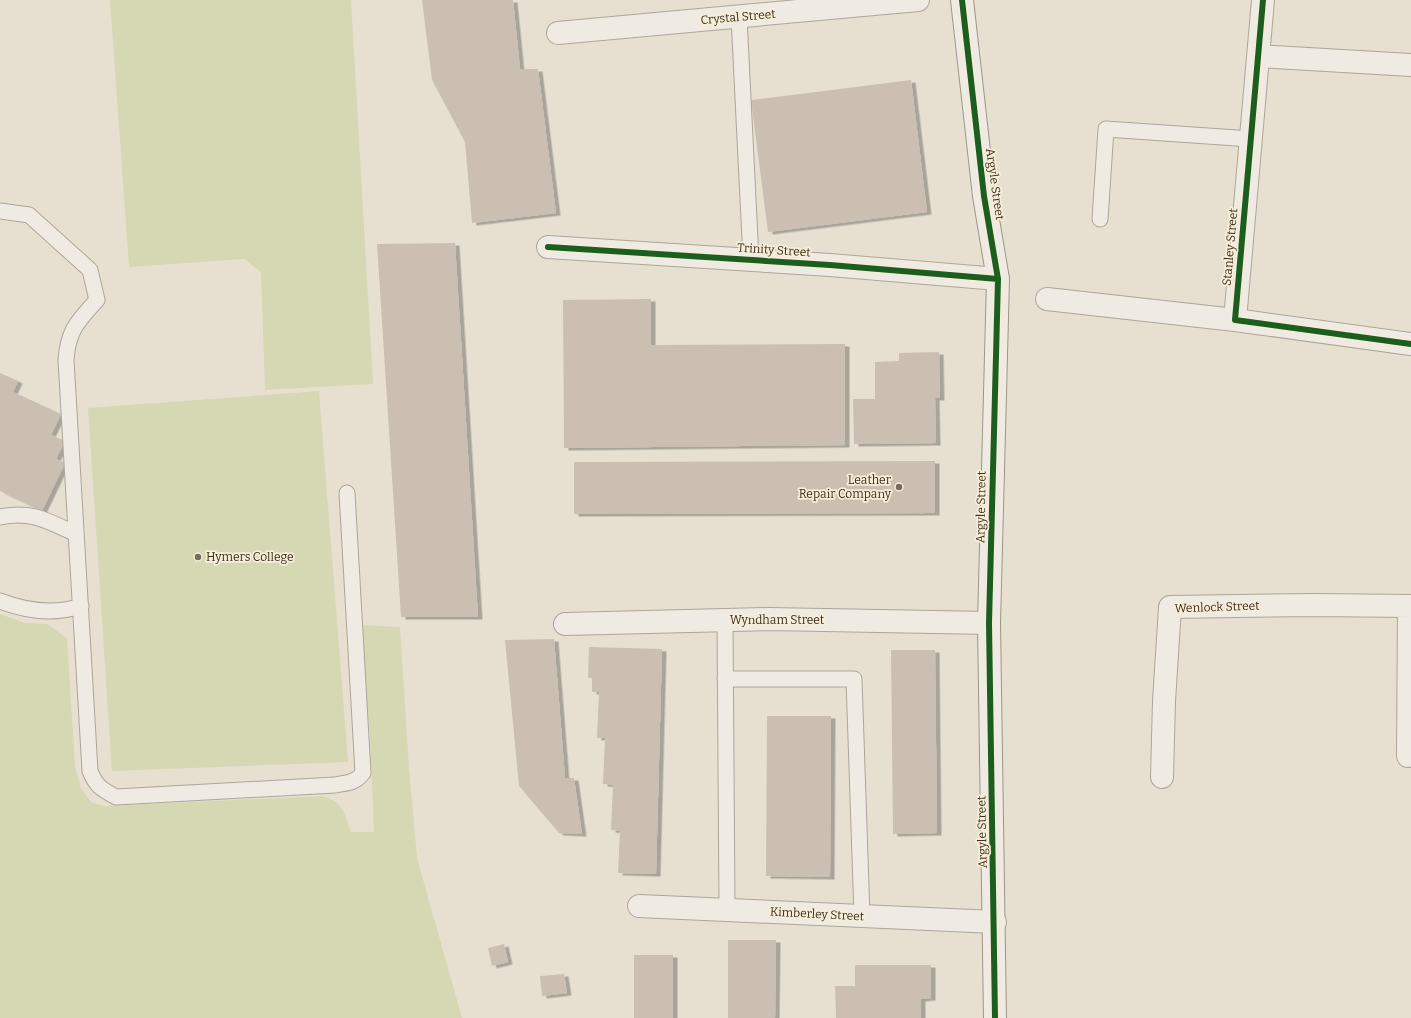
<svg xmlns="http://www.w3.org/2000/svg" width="1411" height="1018" font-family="Bitter,serif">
  <defs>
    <filter id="shadow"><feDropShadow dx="4.5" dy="2.5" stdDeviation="0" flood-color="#0004"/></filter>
  </defs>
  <rect width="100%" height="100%" fill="#e7e0d1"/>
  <path fill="#d6d7b3" d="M110 0H351L373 384 265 390 261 272 244 259 129 267Z
    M319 391 348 762 112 771 88 408Z
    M0 614 25 623 47 624 67 638 75 766 81 788 91 802 104 806 323 796C344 803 344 813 351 832H374L370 735 360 625 400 627 409 768 417 858 462 1018H0Z"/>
  <path fill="#cbbfb2" filter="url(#shadow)" d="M422 0H513L520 69H538L556 213 472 223 465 142 432 80Z
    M911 80 927 212 768 232 751 100Z
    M455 243 478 617H401L377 244Z
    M651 299V345L845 344V445L564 448 563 300Z
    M939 352 940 398H935L936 443 854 444 853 399H875V362L899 361V353Z
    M0 373 18 381 13 392 61 414 51 435 65 441 56 459 65 463 42 511 0 491Z
    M935 461V513L574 514V462Z
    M554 639 565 778H574L582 834 559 833 519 786 505 640Z
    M589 647 662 649 656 874 618 873 620 831 611 830 613 785 603 784 605 738H597L599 692H592V678H588Z
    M891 650H935L937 833 893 834Z
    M767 716H831L830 877 766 876Z
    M728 940H776L775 1018H728Z
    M504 944 508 962 492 966 488 948Z
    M634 955H673V1018H634Z
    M855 965H931V998L921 999V1018H836L835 986H855Z
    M564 974 567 993 542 996 540 976Z"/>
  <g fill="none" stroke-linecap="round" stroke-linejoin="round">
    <g stroke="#ada599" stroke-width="17">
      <path id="lane" d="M739 17 751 260
        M0 211 29 215 90 270 97 300C78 321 68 330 66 360L90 771C96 786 101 789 116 797L335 785C346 783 356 783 363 773L347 493
        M1100 219 1106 129 1251 139
        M0 517C31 510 48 521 76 534
        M0 601C26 611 54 615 81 606
        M725 620 727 910
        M725 679H854L862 916"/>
    </g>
    <g stroke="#ada599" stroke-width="24">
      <path id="street" d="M1263 0 1235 320 1411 344
        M558 33 918 0
        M1258 56 1411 65
        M548 247 830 265 998 279
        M1047 299 1235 320
        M565 624 769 619 989 623
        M1408 756 1409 606
        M1162 777 1164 701 1170 607 1314 605 1411 606
        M639 906 995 922"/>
    </g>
    <g stroke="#9c958a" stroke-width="24">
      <path id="secondary" d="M962 0 984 196 998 279 989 623 995 1018"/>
    </g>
    <use href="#lane" stroke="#efebe3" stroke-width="15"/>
    <use href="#street" stroke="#efebe3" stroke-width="22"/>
    <use href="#secondary" stroke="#efebe3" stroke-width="22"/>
    <g stroke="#f7eed8" stroke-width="8">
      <path id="cycleway" d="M962 0 984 196 998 279 989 623 995 1018
        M1263 0 1235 320 1411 344
        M548 247 830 265 998 279"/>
    </g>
    <use href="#cycleway" stroke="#1b5e20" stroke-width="6"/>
  </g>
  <g fill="#786c5e" stroke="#f7eed8" stroke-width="1.5">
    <circle cx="899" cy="487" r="4"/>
    <circle cx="198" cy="557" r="4"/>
  </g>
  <g text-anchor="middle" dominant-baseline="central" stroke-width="3.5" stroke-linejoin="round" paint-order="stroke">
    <g font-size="12" fill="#3d2e20" stroke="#f7eed8">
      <text transform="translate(738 17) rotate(-5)">Crystal Street</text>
      <text transform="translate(995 184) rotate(82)">Argyle Street</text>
      <text transform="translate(1230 247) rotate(-85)">Stanley Street</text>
      <text transform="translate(774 250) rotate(4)">Trinity Street</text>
      <text transform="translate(981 507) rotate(-89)">Argyle Street</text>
      <text transform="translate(1217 607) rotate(-2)">Wenlock Street</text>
      <text x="777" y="620">Wyndham Street</text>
      <text transform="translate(982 832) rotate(-91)">Argyle Street</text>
      <text transform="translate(817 914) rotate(3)">Kimberley Street</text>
    </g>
    <g font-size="12" fill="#3d2e20" stroke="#f7eed8" text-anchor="end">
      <text x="891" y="480">Leather<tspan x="891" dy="14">Repair Company</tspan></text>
      <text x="206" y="557" text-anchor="start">Hymers College</text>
    </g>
  </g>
</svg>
